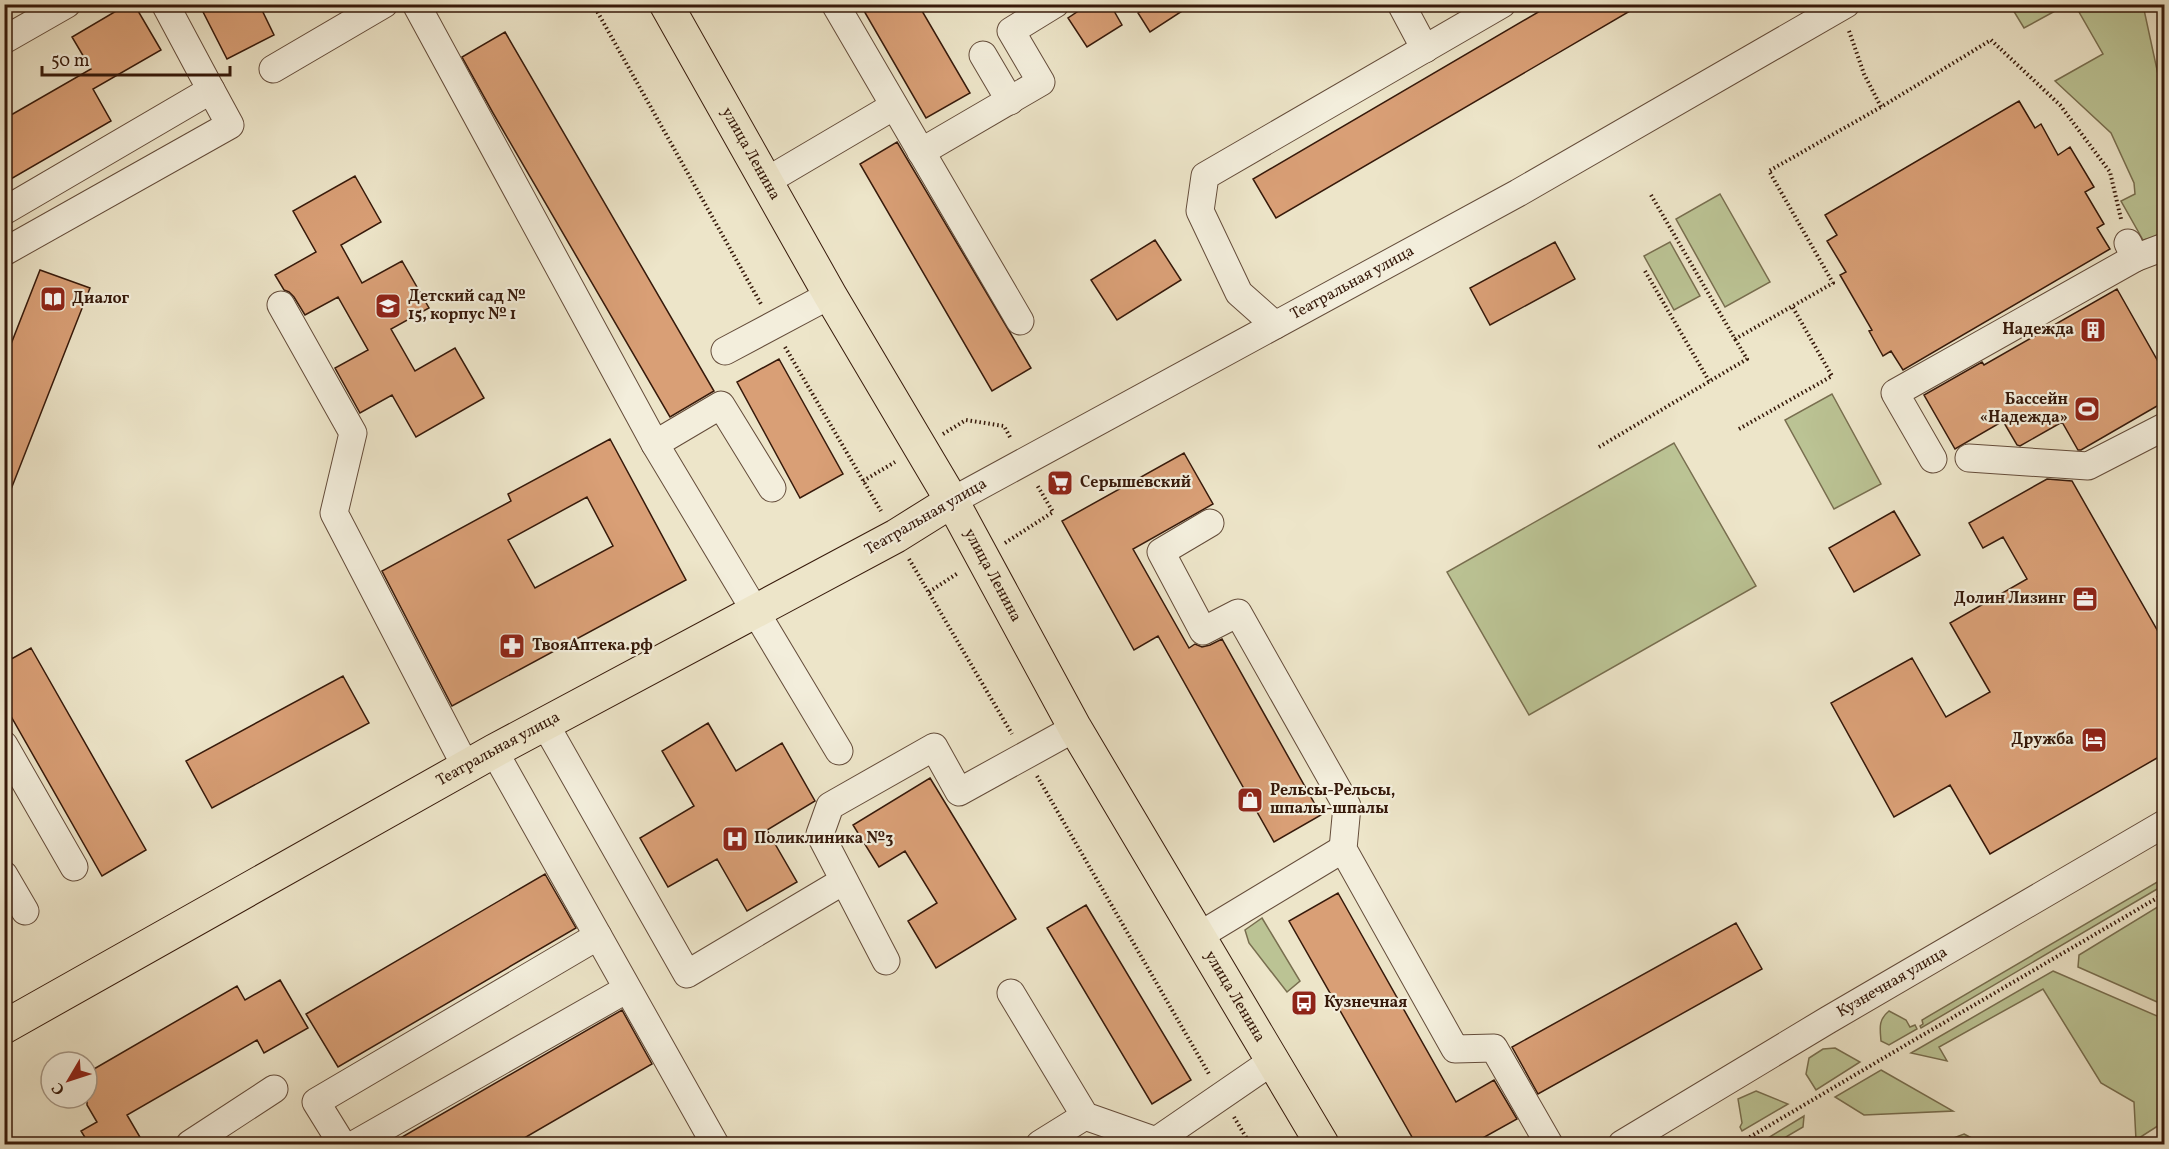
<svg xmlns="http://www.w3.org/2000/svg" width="2169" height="1149" font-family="Vollkorn,serif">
  <rect width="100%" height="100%" fill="#ede5c9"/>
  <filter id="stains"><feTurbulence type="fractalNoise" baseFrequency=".00333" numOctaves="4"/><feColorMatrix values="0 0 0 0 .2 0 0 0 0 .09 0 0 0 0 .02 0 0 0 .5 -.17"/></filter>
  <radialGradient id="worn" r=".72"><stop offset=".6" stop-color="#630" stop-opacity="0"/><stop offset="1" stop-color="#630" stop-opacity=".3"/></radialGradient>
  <path fill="#bbc394" stroke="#786e4f" stroke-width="1.5" d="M2010 5H2066L2024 28Z
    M2075 5H2143L2164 102V235L2143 240 2121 201 2135 194 2134 183 2111 133 2055 81 2103 54Z
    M1720 194 1770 282 1725 307 1676 219Z
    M1670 242 1700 296 1674 310 1644 256Z
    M1832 394 1881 484 1834 509 1785 420Z
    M1674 443 1756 586 1529 715 1447 572Z
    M2164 878V885L1921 1028 1920 1026 1923 1024 1922 1020Z
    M2164 903V1005L2078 967 2079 955Z
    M1262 918 1300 981 1287 992 1249 943 1245 930Z
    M2053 971 2164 1019V1122L2136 1140 2134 1102 2101 1083 2043 989 1939 1047 1947 1061 1911 1053Z
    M1889 1011 1906 1020 1910 1027 1915 1025 1917 1029 1889 1045 1881 1041C1880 1028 1878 1020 1889 1011Z
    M1835 1048 1860 1062 1816 1090 1806 1074 1809 1058 1823 1049Z
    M1881 1070 1953 1111 1864 1115 1835 1097Z
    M1756 1091 1788 1104 1742 1131 1740 1127 1742 1123 1738 1099Z
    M1804 1116 1803 1127 1774 1144H1758Z
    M1964 1134 1983 1144H1957L1948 1140Z"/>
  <path fill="#d99f76" stroke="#36190a" stroke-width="1.5" fill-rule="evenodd" d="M128 4H134L161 50 93 89 111 121 4 183V119L91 69 72 37Z
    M199 4H259L274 35 227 59Z
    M860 4H918L970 93 926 118Z
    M1089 4H1110L1122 25 1087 47 1068 18Z
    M1152 4H1193L1150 32 1138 13Z
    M1552 4H1642L1276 218 1253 179Z
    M505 32 714 391 670 417 493 113 462 57Z
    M2019 101 2035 128 2041 124 2058 155 2070 147 2094 187 2085 192 2104 224 2097 228 2110 249 1903 370 1891 351 1883 356 1869 331 1872 330 1840 275 1846 272 1827 241 1837 235 1825 215Z
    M897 142 1031 368 992 391 860 164Z
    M355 176 381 222 341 245 362 283 402 261 429 308 391 329 415 371 455 348 484 398 416 437 392 395 360 413 335 368 368 350 338 297 305 315 294 297 289 292 284 290 275 275 316 252 293 211Z
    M1155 240 1181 280 1117 320 1091 280Z
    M1555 242 1575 279 1490 325 1470 288Z
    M40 270 90 288 6 502 4 362Z
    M2117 289 2164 372V402L2081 450H2078L2062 422 2020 446 2017 445 2003 421 1955 449 1924 395 1982 362 1984 365Z
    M779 359 843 474 800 498 737 382Z
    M610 439 686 580 452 706 382 571 511 501 508 494ZM587 497 613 546 535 588 508 540Z
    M1184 453 1213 504 1133 549 1189 648 1195 644 1202 647 1210 645 1222 639 1321 815 1274 842 1158 636 1134 650 1062 521Z
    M2047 479 2072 481 2164 642V754L1990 854 1950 785 1894 817 1831 703 1912 658 1946 717 1990 692 1950 623 2027 579 2003 537 1983 548 1969 523Z
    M1894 511 1920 555 1854 592 1829 548Z
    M31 648 146 850 102 876 4 704V663Z
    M343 676 369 723 212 808 186 761Z
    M708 723 736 771 782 743 815 801 767 830 797 882 747 911 717 859 668 887 640 838 694 806 662 751Z
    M930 778 1016 919 936 968 908 921 937 903 905 851 879 867 853 825Z
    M545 874 576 928 338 1067 306 1014Z
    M1338 893 1456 1102 1494 1080 1517 1119 1472 1144H1416L1289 921Z
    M1086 905 1191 1080 1152 1104 1047 928Z
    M1736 923 1762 969 1538 1094 1512 1047Z
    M280 980 308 1028 264 1053 257 1040 127 1115 144 1144H89L81 1131 97 1122 87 1105V1073L237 986 245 1000Z
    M622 1010 652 1064 514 1144H390Z"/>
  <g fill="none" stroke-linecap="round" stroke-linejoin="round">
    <g stroke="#644c3a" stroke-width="29">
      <g id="minor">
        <path d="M416 4 655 444 839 751"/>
        <path d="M835 4 1020 321"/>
        <path d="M1401 4 1425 49"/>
        <path d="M4 40 67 4"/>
        <path d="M983 55 1010 101"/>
        <path d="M273 69 384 4"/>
        <path d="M921 152 1041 82 1011 31 1055 4"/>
        <path d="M765 182 894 106"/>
        <path d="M4 211 211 90 165 4"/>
        <path d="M2128 243 2135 258 2164 247"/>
        <path d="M4 252 230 125 211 90"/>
        <path d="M281 305 353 433 334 513 466 767"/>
        <path d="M1275 325 1239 293 1200 211 1205 176 1502 4"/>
        <path d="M725 351 830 295"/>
        <path d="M655 444 721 405 772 488"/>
        <path d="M1969 458 2088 466 2164 427"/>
        <path d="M1933 459 1895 393 2135 258"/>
        <path id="s1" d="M952 501 1518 193 1846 4"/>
        <path d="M1210 523 1161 552 1203 631 1238 613 1347 806 1343 849 1455 1049 1494 1048 1549 1144"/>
        <path d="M545 724 687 974 835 886"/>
        <path d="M4 745 74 867"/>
        <path d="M494 751 715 1144"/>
        <path d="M4 875 25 911"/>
        <path d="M1197 937 1343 849"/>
        <path d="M886 961 820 834 830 806 934 747 959 792 1075 728"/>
        <path d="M1011 993 1085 1116 1156 1141"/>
        <path d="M190 1144 274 1089"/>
        <path d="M342 1144 316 1102 598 936"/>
        <path d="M355 1144 627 989"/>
        <path d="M1040 1144 1085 1116"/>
        <path d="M1155 1144 1156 1141 1271 1062"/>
        <path id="s2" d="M1622 1144 1828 1020 2164 824"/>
      </g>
    </g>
    <g stroke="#36190a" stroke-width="35">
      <g id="major">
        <path id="s3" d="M666 4 830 295 952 501 1075 728 1322 1144"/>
        <path id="s4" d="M4 1027 494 751 896 536 952 501"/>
      </g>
    </g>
    <path stroke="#36190a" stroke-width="4" stroke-dasharray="1.5 3" stroke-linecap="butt" d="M593 4 761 304
      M1849 31 1864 74 1881 107 1991 40 2060 105 2110 172 2121 219
      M1651 195 1735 339 1833 283 1769 171 1881 107
      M1645 271 1709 381
      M785 347 881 511
      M1739 429 1832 376 1792 306
      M943 434 966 420 1004 426 1011 439
      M1599 447 1747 359 1735 339
      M863 481 895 462
      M1005 543 1053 512 1037 485
      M909 559 1012 734
      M929 592 958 573
      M1037 776 1209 1074
      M1234 1117 1250 1144
      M1738 1144 1892 1053 2164 894"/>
    <use href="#minor" stroke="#f3eedc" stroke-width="27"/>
    <use href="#major" stroke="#ede5c9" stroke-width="33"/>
  </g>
  <defs>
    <g id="library-square" transform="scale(1.35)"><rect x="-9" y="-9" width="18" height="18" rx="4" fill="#8f2418" stroke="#f3eedc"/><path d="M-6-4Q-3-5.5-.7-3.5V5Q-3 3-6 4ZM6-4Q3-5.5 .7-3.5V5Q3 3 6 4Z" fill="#fff"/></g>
    <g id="school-square" transform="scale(1.35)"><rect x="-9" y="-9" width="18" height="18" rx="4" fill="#8f2418" stroke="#f3eedc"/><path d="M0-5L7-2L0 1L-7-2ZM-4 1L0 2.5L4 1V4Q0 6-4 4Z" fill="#fff"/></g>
    <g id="building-square" transform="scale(1.35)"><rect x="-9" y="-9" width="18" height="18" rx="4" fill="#8f2418" stroke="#f3eedc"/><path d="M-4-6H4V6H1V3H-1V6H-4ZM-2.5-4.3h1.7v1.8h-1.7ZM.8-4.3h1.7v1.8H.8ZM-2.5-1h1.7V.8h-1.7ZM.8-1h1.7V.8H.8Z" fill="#fff"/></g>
    <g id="stadium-square" transform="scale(1.35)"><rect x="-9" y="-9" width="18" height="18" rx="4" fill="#8f2418" stroke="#f3eedc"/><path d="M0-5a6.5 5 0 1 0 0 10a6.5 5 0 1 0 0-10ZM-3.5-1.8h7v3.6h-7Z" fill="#fff"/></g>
    <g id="supermarket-square" transform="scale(1.35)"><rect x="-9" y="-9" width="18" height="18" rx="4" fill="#8f2418" stroke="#f3eedc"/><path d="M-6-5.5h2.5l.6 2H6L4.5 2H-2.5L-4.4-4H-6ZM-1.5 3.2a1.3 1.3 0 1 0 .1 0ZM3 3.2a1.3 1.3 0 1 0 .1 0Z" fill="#fff"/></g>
    <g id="office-square" transform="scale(1.35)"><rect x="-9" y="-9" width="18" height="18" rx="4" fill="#8f2418" stroke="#f3eedc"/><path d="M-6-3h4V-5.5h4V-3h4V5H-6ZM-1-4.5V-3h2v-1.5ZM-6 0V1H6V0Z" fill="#fff"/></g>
    <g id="pharmacy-square" transform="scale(1.35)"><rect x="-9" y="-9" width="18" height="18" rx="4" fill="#8f2418" stroke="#f3eedc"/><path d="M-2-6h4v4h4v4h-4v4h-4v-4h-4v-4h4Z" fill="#fff"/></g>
    <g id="hotel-square" transform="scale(1.35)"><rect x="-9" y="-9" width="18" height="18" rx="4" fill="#8f2418" stroke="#f3eedc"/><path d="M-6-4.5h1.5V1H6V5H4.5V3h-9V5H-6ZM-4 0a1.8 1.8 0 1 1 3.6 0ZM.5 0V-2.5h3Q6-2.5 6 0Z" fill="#fff"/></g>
    <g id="shop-square" transform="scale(1.35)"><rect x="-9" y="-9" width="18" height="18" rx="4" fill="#8f2418" stroke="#f3eedc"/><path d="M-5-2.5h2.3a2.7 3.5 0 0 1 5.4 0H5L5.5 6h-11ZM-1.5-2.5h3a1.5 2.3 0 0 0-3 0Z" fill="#fff"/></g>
    <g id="hospital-square" transform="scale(1.35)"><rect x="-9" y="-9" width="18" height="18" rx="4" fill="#8f2418" stroke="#f3eedc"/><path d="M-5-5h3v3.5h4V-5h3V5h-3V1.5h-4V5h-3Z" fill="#fff"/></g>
    <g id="bus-square" transform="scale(1.35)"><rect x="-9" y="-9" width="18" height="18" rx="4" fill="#8f2418" stroke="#f3eedc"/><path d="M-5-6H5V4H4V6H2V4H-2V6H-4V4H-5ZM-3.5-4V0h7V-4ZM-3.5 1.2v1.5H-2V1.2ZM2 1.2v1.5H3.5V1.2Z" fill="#fff"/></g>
  </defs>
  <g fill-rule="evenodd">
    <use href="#library-square" x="53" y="299"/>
    <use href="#school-square" x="388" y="306"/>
    <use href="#building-square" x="2093" y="330"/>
    <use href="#stadium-square" x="2087" y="409"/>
    <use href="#supermarket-square" x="1060" y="483"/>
    <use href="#office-square" x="2085" y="599"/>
    <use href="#pharmacy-square" x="512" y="646"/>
    <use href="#hotel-square" x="2094" y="740"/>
    <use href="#shop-square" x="1250" y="800"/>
    <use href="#hospital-square" x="735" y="839"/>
    <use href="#bus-square" x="1304" y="1003"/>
  </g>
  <g text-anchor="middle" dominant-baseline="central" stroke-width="4.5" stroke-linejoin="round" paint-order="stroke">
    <g font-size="16" fill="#36190a" stroke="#f3eedc">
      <text stroke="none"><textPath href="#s3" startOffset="172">улица Ленина</textPath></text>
      <text stroke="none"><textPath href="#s1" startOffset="456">Театральная улица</textPath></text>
      <text transform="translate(926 517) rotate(-30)">Театральная улица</text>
      <text stroke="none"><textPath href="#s3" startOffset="658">улица Ленина</textPath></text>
      <text stroke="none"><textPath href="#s4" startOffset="567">Театральная улица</textPath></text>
      <text stroke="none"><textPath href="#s2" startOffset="315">Кузнечная улица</textPath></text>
      <text stroke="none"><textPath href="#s3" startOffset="1144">улица Ленина</textPath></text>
    </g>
    <g font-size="16" font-weight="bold" fill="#36190a" stroke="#f3eedc" text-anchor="start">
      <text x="408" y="297">Детский сад №<tspan x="408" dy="18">15, корпус № 1</tspan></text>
      <text x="72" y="299">Диалог</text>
      <text x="2074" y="330" text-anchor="end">Надежда</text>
      <text x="2068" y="400" text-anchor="end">Бассейн<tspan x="2068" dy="18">«Надежда»</tspan></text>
      <text x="1080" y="483">Серышевский</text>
      <text x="2066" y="599" text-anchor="end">Долин Лизинг</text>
      <text x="532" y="646">ТвояАптека.рф</text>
      <text x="2074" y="740" text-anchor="end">Дружба</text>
      <text x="1270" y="791">Рельсы-Рельсы,<tspan x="1270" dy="18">шпалы-шпалы</tspan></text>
      <text x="754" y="839">Поликлиника №3</text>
      <text x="1324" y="1003">Кузнечная</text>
    </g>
  </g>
  <rect width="2169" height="1149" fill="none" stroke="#ede5c9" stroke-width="24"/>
  <rect x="6" y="6" width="2157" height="1137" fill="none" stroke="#36190a" stroke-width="3"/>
  <rect x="12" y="12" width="2145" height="1125" fill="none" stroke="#36190a" stroke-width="1.5"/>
  <g transform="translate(69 1080) rotate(231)"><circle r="28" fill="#f3eedc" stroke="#a79988" stroke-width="1.5"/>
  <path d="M0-4.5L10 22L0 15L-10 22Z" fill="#8f2418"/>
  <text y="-9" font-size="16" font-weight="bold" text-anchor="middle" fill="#36190a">С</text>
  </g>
  <path d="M42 66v9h188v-9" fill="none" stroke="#36190a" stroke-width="3"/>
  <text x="51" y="66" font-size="18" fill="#36190a" stroke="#f3eedc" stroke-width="4.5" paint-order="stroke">50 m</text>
  <rect width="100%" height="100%" filter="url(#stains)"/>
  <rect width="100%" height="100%" fill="url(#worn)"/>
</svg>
